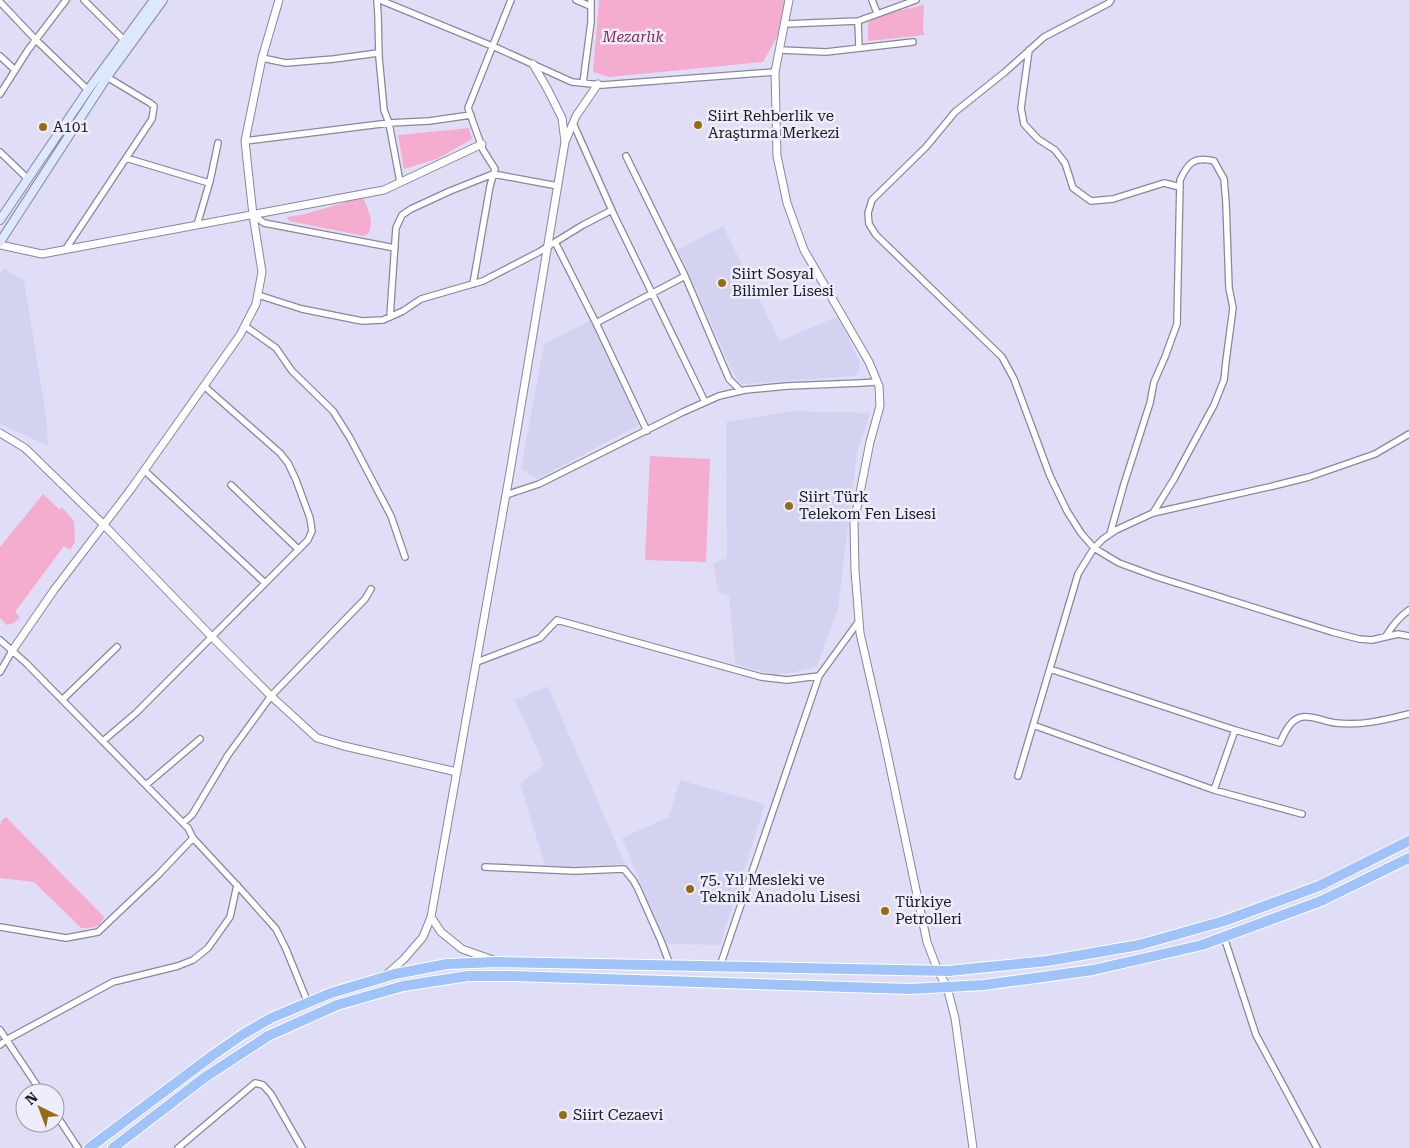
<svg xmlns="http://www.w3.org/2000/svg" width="1409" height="1148" viewBox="0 0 1409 1148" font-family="'Roboto Serif',serif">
<rect width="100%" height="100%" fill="#e0def7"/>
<path fill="#d4d2f1" d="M723 226 780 341 838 316 860 363 859 372 856 376 742 384 734 375 678 250Z
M4 268 24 281 46 414 48 446 0 424V274Z
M591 320 639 425 537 479 521 469 544 344Z
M791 411 870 413 857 453 838 608 817 666 796 672 776 675 735 664 729 596 719 593 713 563 727 558 726 422Z
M548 686 625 864 546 868 520 784 544 765 515 700Z
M680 780 765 804 720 945 670 944 663 939 622 838 669 817Z"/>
<path fill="#f5adcf" d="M599 0H785L777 37 763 62 609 77 593 72Z
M924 5 923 26 924 35 868 41V23L875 17 879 15Z
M469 128 472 139 437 159 404 169 398 135Z
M363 197C368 210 375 222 368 234L364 236 289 221 287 217 305 214Z
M650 456 710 459 706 562 645 560Z
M43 494 60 510 62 507 74 521 75 542 70 550 64 546 15 612 20 617 14 623 7 625 0 618V547Z
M6 817 104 917C100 928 91 928 81 928L34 882 0 878V828L1 821Z"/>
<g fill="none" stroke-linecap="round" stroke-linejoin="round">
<defs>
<path id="minor" d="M84 0 124 40
M377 0 378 15 379 57 384 110 389 123 400 182
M380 0 497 48 572 82 602 85 775 72
M576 0 590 6
M872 0 877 13
M1111 0 1109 3 1044 37 1005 72 955 112 926 147 872 200 868 213 869 224 876 235 1002 357 1014 379 1050 476 1067 511 1081 533 1094 548 1119 563 1157 577 1332 632 1359 639 1372 640 1398 634 1409 636
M0 2 36 40 88 90
M858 21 859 48
M785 24 858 21 916 0
M780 50 826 52 913 42
M1029 50 1021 108 1024 124 1038 139 1055 150 1065 163 1073 188 1091 201 1113 199 1164 183 1180 187
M0 56 15 70
M262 58 286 63 334 59 378 53
M583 83 591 22V0
M0 94 28 50 66 0
M573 123 614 215 705 402
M245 141 389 123 429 121 471 115
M0 152 28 179
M626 156 685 276 729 379 741 391
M126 158 209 183
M253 215 264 223 395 248
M197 225 210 181 218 143
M555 242 596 323 647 431
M65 250 152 119 154 106 150 103 107 77
M473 284 490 186 495 169 483 150 468 108 511 0
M258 295 302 309 362 321 383 320 403 311 421 299 483 281 539 252 583 225 612 210
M390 317 396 228 402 215 411 209 450 191 493 174 558 186
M596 323 685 276
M245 326 276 348 292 371 333 411 350 438 391 516 405 557
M144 470 265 583
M231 485 298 549
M506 495 539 484 683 412 719 396 745 390 787 386 861 383 877 382
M1110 534 1124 484 1150 403 1154 382 1165 357 1177 324 1180 180C1188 163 1194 156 1214 161L1224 179 1226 203 1229 288 1233 308 1226 361 1224 380 1214 405 1174 479 1153 513
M1386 636C1392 626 1399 617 1409 610
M0 640 26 663 188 828 193 838 158 875 98 932 66 938 0 927
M477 662 540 638 557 620 761 677 787 680 819 676 859 621
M1050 669 1235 730 1280 743C1284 734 1290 719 1302 717 1312 715 1325 722 1336 723 1361 726 1385 720 1409 714
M0 672 12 651
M62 700 117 647
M1033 725 1214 790 1302 814
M103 741 136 713 308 540 312 531 310 518 296 480 288 463 280 453 204 386
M1018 776 1078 574 1094 548 1103 539 1116 530 1153 513 1273 486 1309 477 1375 454 1409 434
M146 785 200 739
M1214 790 1235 730
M183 823 192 815 228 755 271 696 365 599 371 589
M193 838 244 893 276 929 286 949 308 1003
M485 867 574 871 624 869 633 880 637 887 661 941 670 965
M1224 937 1256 1035 1317 1148
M720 966 819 676
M0 1030 42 1093
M0 1045 6 1040 113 982 178 966 193 960 208 948 230 917 237 885
M55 1113 78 1148
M178 1148 255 1083 263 1085 271 1094 302 1148"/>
<path id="tertiary" d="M789 0 775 72 777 156 787 203 804 250 869 362 879 386 880 406 870 442 854 523 855 571 860 633 885 743 927 942 938 971 947 987 955 1018 973 1148
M533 64 548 90 562 118 565 142 576 116 598 84
M0 245 42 254 384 190 482 144
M0 433 25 448 104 525 211 636 271 696 317 738 344 746 457 772
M12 651 54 590 131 489 240 335 256 304 262 272 253 215 245 141 262 58 279 0
M431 917 510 472 565 142
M386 975 404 959 423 937 431 917 441 932 462 949 493 960"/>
<path id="secondary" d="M0 220 88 90 154 0
M0 242 107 77 163 0"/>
<path id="trunk" d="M89 1148 213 1055 242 1035 271 1018 331 993 395 974 447 964 498 962 948 971 1047 961 1139 945 1224 921 1319 886 1409 841
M113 1148 204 1078 268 1036 337 1005 403 986 468 976H513L910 989 984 985 1093 970 1202 945 1321 901 1409 858"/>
</defs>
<use href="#minor" stroke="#88869d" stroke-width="8"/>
<use href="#tertiary" stroke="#88869d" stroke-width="9"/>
<use href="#secondary" stroke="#88869d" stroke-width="10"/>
<use href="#trunk" stroke="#fff" stroke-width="12"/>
<use href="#minor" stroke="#fff" stroke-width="5.5"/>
<use href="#tertiary" stroke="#fff" stroke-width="7"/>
<use href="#secondary" stroke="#dce8fd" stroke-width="8"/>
<use href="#trunk" stroke="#a0c3fa" stroke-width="10"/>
</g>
<g fill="#956b16" stroke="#eeedfc" stroke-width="2">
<circle cx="698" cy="125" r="5"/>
<circle cx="43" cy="127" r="5"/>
<circle cx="722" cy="283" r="5"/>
<circle cx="789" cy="506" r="5"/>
<circle cx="690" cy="889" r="5"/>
<circle cx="885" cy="911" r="5"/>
<circle cx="563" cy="1115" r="5"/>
</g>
<g text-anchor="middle" stroke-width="5" stroke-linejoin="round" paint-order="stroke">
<g font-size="15" font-style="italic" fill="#87265d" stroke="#eeedfc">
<text x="633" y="42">Mezarlık</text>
</g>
<g font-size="15" fill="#1b1a23" stroke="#eeedfc" text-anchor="start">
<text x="708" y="121">Siirt Rehberlik ve<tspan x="708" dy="17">Araştırma Merkezi</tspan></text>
<text x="53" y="132">A101</text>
<text x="732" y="279">Siirt Sosyal<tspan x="732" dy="17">Bilimler Lisesi</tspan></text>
<text x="799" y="502">Siirt Türk<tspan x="799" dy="17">Telekom Fen Lisesi</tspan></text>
<text x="700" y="885">75. Yıl Mesleki ve<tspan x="700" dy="17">Teknik Anadolu Lisesi</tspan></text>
<text x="895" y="907">Türkiye<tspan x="895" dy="17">Petrolleri</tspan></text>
<text x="573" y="1120">Siirt Cezaevi</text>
</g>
</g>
<g transform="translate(40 1108) rotate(318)"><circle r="24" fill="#eeedfc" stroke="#9a99a5"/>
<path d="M0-4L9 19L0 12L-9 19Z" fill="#956b16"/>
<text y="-8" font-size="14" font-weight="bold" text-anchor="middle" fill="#1b1a23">N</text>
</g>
</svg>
